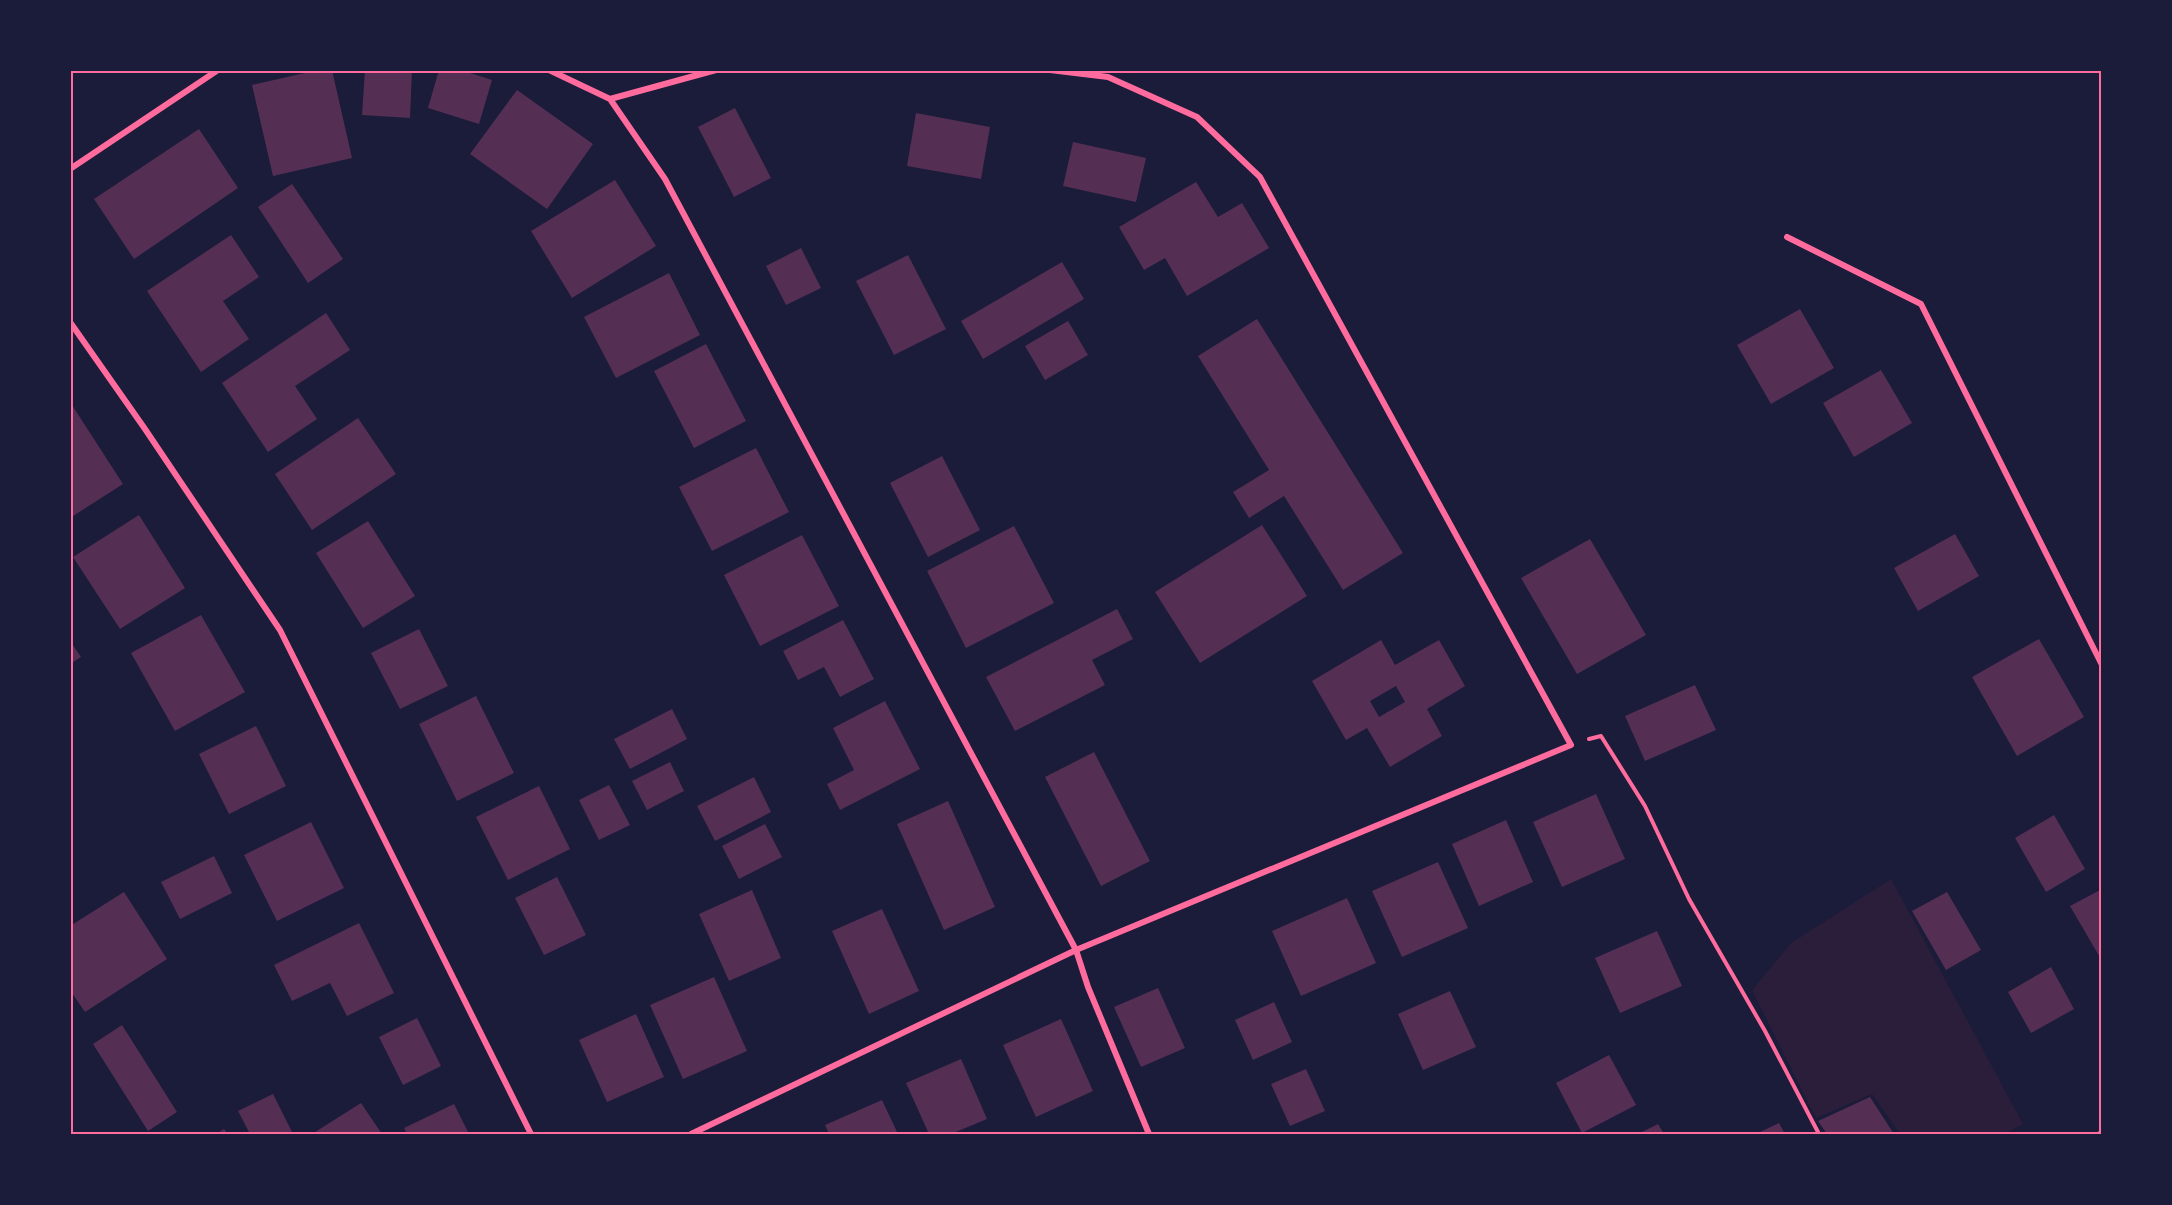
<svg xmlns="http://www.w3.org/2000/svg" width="2172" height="1205" viewBox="0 0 2172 1205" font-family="'Work Sans',sans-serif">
<rect width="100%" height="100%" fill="#1b1b3a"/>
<path fill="#2a1e3b" d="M1891 879 2023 1124 2005 1134H1900L1872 1094 1816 1118 1752 990 1791 943Z"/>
<path fill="#542f53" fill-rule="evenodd" d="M318 70H332L352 158 273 176 252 85Z
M365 70H412L410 118 362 115Z
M439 70H461L492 80 479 124 428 108Z
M517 90 593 144 547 209 470 154Z
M735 108 771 178 734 197 698 127Z
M916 113 990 127 981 179 907 166Z
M199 129 238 188 134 259 94 199Z
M1073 142 1146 158 1136 202 1063 186Z
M615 180 656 246 572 298 531 231Z
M1196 182 1218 217 1242 203 1269 248 1187 296 1165 258 1144 270 1119 227Z
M292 184 343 259 308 283 258 207Z
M231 235 259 277 223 301 249 339 201 372 147 291Z
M801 248 821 288 786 305 766 266Z
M908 255 946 329 894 355 856 281Z
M1062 262 1084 299 983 359 961 321Z
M669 273 700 335 616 378 584 317Z
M1800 309 1834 368 1771 404 1737 345Z
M326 313 350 350 295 386 317 419 268 452 222 383Z
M1257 319 1403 553 1343 590 1284 496 1249 518 1233 492 1269 470 1198 356Z
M1068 321 1088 355 1045 380 1025 346Z
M706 344 746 421 694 448 654 371Z
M1881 370 1912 423 1854 457 1823 403Z
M70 402 123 484 70 518Z
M358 418 396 474 312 530 275 474Z
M756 448 789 512 712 551 679 487Z
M942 456 980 530 928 557 890 483Z
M139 515 185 588 120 629 73 557Z
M368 521 415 596 363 628 316 553Z
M1262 525 1307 596 1200 663 1155 592Z
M1014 526 1054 603 966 648 927 571Z
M1955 534 1979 576 1918 611 1894 568Z
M802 535 839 606 760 646 724 575Z
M1590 539 1646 635 1577 674 1521 578Z
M1117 609 1133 639 1092 660 1105 685 1015 731 986 677Z
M201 615 245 692 175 731 131 653Z
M843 620 874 679 840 697 824 667 798 680 783 651Z
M419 629 448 686 400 709 371 653Z
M2039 639 2084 717 2017 756 1972 677Z
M1381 640 1395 665 1439 640 1465 686 1427 709 1442 736 1390 767 1367 728 1346 740 1312 681ZM1396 686 1405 702 1379 717 1370 701Z
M70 641 81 657 70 664Z
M1695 685 1716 730 1645 761 1625 716Z
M476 696 514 773 457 801 419 724Z
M885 701 920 769 840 810 827 784 854 770 833 728Z
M672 709 687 739 630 769 614 739Z
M256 726 286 786 229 814 199 754Z
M1094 752 1150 861 1101 886 1045 777Z
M670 762 684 791 647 810 632 781Z
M754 777 771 812 715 841 697 806Z
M609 785 630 825 599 840 579 800Z
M539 786 570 849 508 880 476 817Z
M1596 794 1625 859 1562 887 1533 822Z
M948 801 995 907 944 930 897 824Z
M2054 815 2085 869 2046 892 2015 838Z
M1506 820 1533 882 1479 906 1452 844Z
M311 822 344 888 277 921 244 855Z
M765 824 782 857 739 879 722 846Z
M214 856 232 893 180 919 161 882Z
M1438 862 1468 928 1402 957 1372 891Z
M557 877 586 935 544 955 515 898Z
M2102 889V961L2070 906Z
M752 890 781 958 729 981 699 914Z
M124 892 167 959 85 1012 70 990V926Z
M1947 892 1981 950 1946 970 1912 911Z
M1347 898 1376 963 1301 996 1272 931Z
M882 909 919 991 869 1014 832 931Z
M359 923 394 993 347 1016 330 983 292 1001 274 965Z
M1657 931 1682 986 1620 1013 1595 958Z
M2051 967 2074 1009 2031 1033 2008 992Z
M714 977 747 1051 683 1079 650 1005Z
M1158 988 1185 1048 1141 1067 1114 1007Z
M1450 991 1476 1047 1423 1070 1398 1014Z
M1274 1002 1292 1042 1253 1060 1235 1020Z
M636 1014 664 1077 607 1102 579 1040Z
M417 1018 441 1066 403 1085 379 1037Z
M1061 1019 1093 1091 1036 1117 1003 1045Z
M122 1025 177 1112 148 1131 93 1044Z
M1609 1055 1636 1105 1582 1133 1556 1083Z
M961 1059 987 1119 951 1134H929L906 1083Z
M1306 1069 1325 1111 1290 1126 1271 1084Z
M273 1094 293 1134H250L238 1111Z
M1870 1097 1894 1134H1827L1818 1121Z
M882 1100 898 1134H829L825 1125Z
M361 1103 382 1134H312Z
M454 1104 469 1134H407L404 1128Z
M1779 1123 1785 1134H1756Z
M1658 1124 1664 1134H1638Z
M224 1129 228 1134H216Z"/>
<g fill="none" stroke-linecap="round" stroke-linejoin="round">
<path stroke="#ff6b9d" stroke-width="4" d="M1589 739 1601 736 1645 806 1689 899 1765 1031 1819 1134"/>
<path stroke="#ff6b9d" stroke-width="6" d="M549 70 610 99
M610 99 665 179 1076 950 1088 987 1149 1134
M610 99 716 70
M70 169 218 70
M1787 237 1921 304 2102 665
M70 322 145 429 280 630 531 1134
M691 1134 1076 950 1571 745 1260 177 1197 117 1108 77 1050 70
M2100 1134 2102 1133"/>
</g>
<rect width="2172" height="1205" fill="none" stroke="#1b1b3a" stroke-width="144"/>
<rect x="72" y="72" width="2028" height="1061" fill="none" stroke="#ff6b9d" stroke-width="2"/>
</svg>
